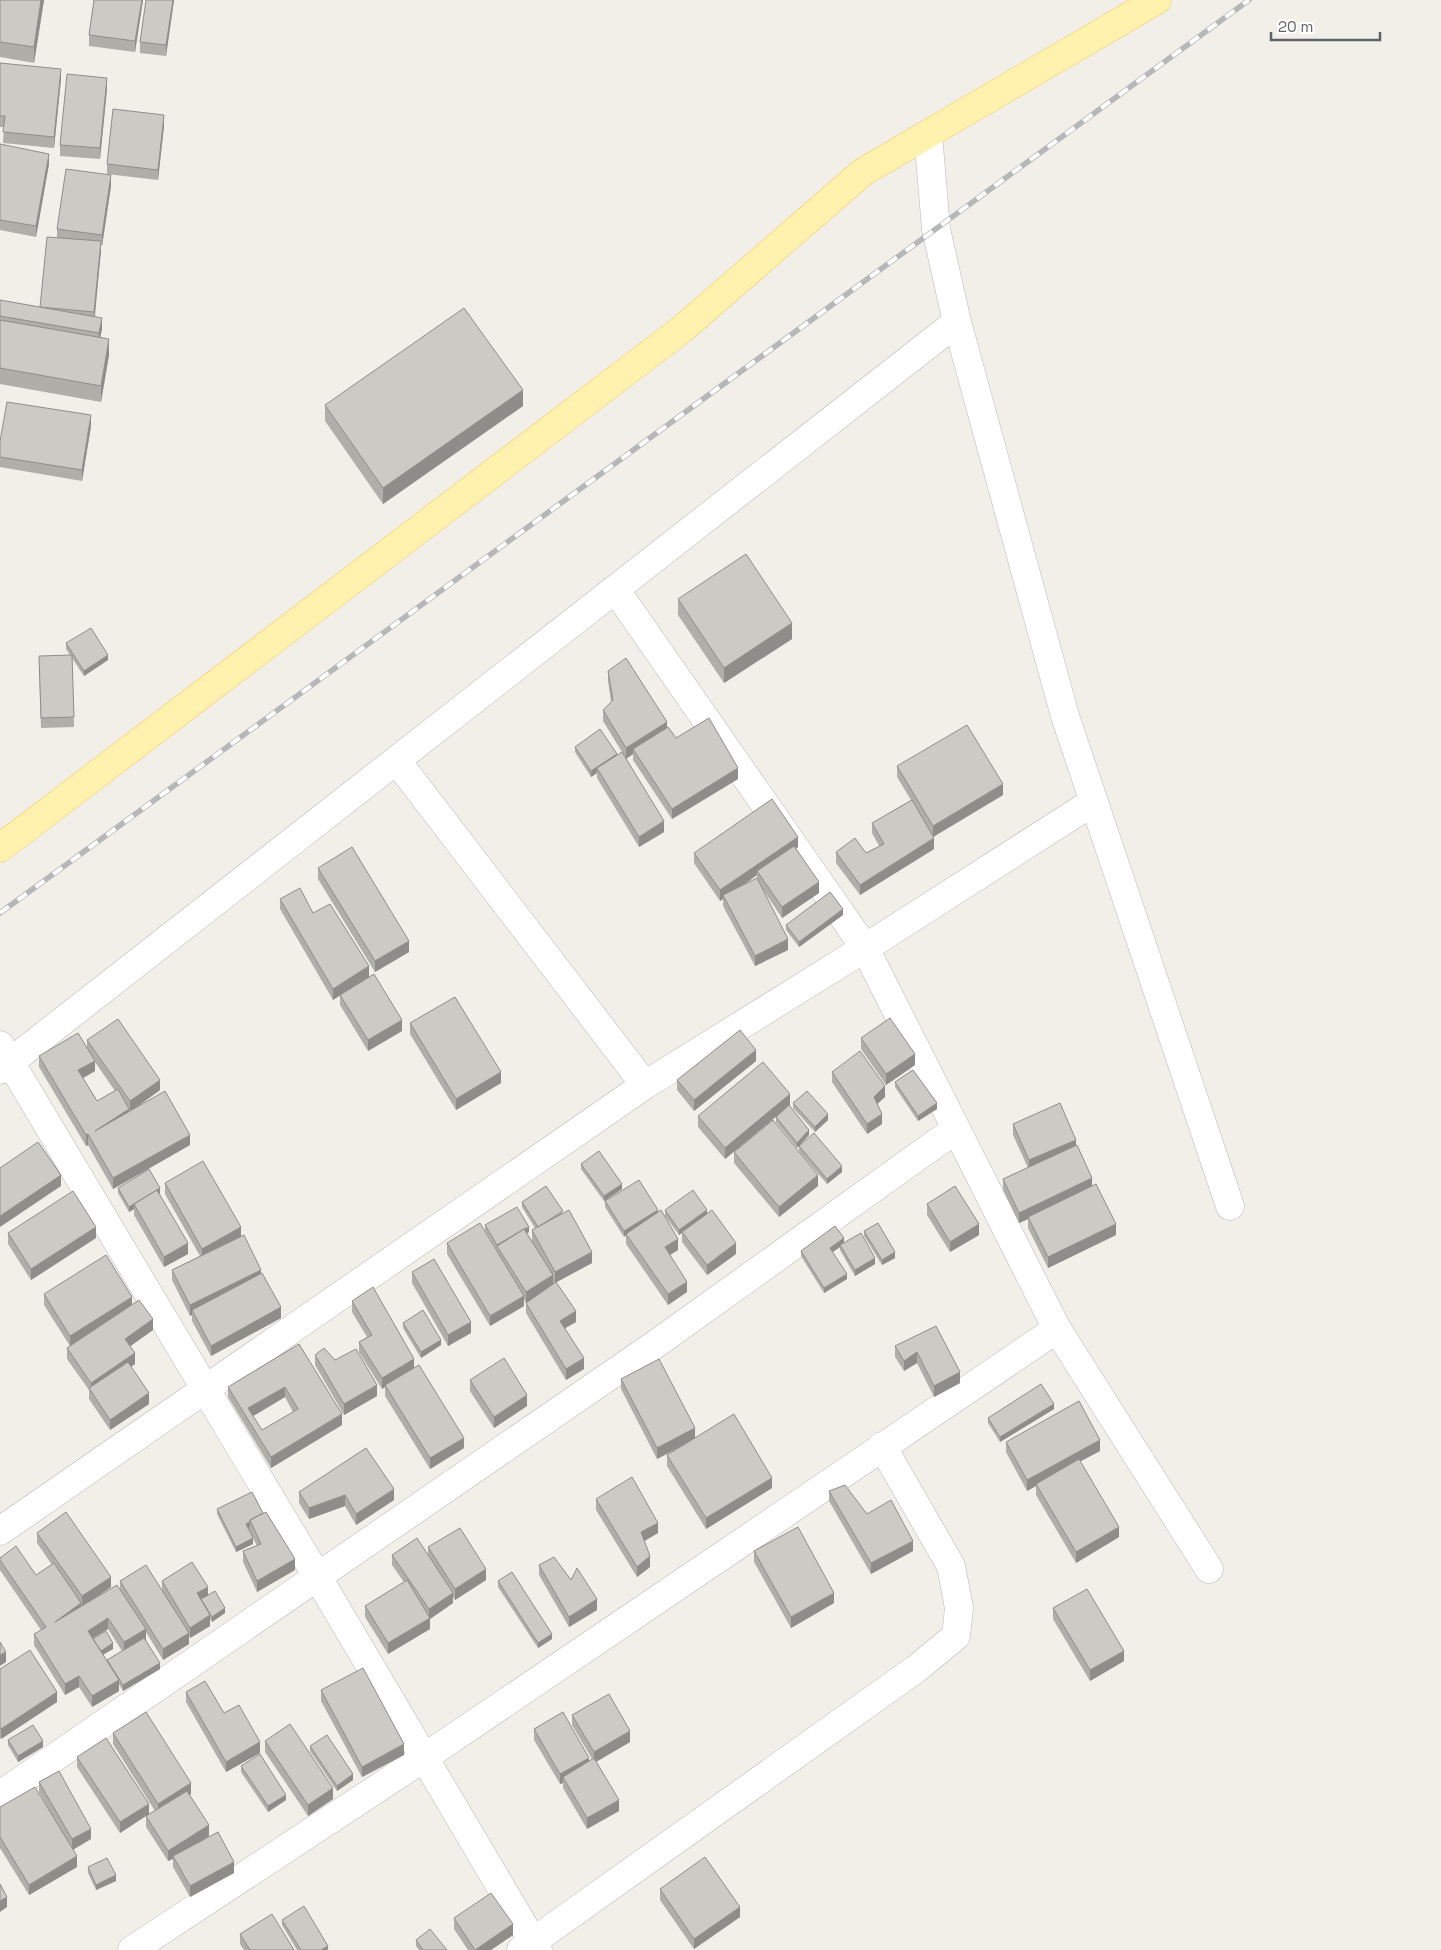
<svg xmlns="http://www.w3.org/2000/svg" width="1441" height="1950" viewBox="0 0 1441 1950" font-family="'Space Grotesk',sans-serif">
<rect width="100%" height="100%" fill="#f1efe8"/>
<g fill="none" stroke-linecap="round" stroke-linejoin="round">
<defs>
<path id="minor" d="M928 134 936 229 957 322 1065 716 1230 1206
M615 589 865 948 1057 1329 1209 1569
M397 761 645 1085
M0 1045 317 1576 538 1950
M0 1070 957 322
M0 1531 645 1085 865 948 1093 802
M0 1795 653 1346 956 1129
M132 1950 425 1757 1057 1329
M521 1950 916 1669 956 1636 959 1608 951 1566 882 1446"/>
<path id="major" d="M0 848 681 330 863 172 1157 0"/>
</defs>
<use href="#minor" stroke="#b5b8bc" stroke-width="29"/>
<use href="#major" stroke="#f2c960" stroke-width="29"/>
<use href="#minor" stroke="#fff" stroke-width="28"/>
<use href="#major" stroke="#fff2af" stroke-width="28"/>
<defs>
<path id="rail" d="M0 913 1249 0"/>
</defs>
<use href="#rail" stroke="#b6b7b8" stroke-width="5.5"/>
<use href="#rail" stroke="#fff" stroke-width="4" stroke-dasharray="11" stroke-linecap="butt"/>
</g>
<path fill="#afaea9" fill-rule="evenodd" d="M0 0H44L34 63 0 57Z
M94 0H143L135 52 89 46V35Z
M174 0 166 56 140 53V42Z
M0 63 61 79 54 148 3 143 4 127H0Z
M107 89 100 159 60 156V145Z
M164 126 158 180 107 174V164Z
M0 144 49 164 36 237 0 230Z
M111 186 102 246 101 245 95 317 102 329 100 337 109 355 101 402 0 384V300L40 307 57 238V229Z
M325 405 523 406 383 504 325 421Z
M91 426 82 481 0 467V441Z
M678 599 792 639 724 683 678 615Z
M66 643 108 660 84 676 72 658 74 727 41 728 39 667 70 655 66 649Z
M608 671 667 727 676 738 738 779 672 819 633 760V754L626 758 664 832 639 847 597 778V773L591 777 575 752V747L617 755 622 752 603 721V710L611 702 608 681Z
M897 766 1003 795 933 837 934 849 860 895 836 863V852L866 853 879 846 872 833V823L911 800 897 777Z
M798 847 796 849 819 893 782 918 764 891 788 950 755 966 723 906V899L720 901 694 863V853ZM757 875V879L745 884Z
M318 868 409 952 375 972 318 879Z
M280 899 313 913 369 976 402 1031 368 1051 340 1005V995L333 1000 280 909Z
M843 915 799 947 786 930V925Z
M410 1023 501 1083 456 1110 410 1034Z
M861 1038 915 1065 886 1085 861 1049Z
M87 1040 160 1090 135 1108 190 1145 113 1189 88 1145 86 1146 39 1067V1056L87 1048ZM95 1062 115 1091 97 1101 83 1078 95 1071Z
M756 1061 694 1111 677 1090V1080Z
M832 1072 885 1097 877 1104 882 1124 867 1134 832 1082Z
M895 1082 937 1109 918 1121 895 1087Z
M793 1103 828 1120 815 1132 793 1108Z
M789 1105 809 1135 800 1145 842 1172 827 1184 799 1151V1146L797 1148 776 1122V1117L783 1111 725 1159 698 1127V1116L790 1105Z
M1013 1124 1076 1145 1092 1186 1116 1235 1048 1268 1028 1228V1219L1019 1223 1003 1190V1179L1028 1168 1013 1135Z
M734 1152 818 1186 779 1217 734 1163Z
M581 1164 622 1189 604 1201 581 1169Z
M165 1183 241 1236 261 1273 281 1318 211 1356 192 1321V1315L190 1316 172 1280V1270L200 1256 165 1194Z
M118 1188 160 1193 159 1194 188 1254 164 1267 134 1215V1209L129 1212 118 1193Z
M605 1201 658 1212 678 1250 670 1255 687 1292 668 1305 626 1244V1235L624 1237 605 1207Z
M522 1202 563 1213 592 1263 556 1282 576 1322 565 1328 584 1369 566 1380 526 1313V1303L524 1299V1306L490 1326 447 1254V1243L497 1251 485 1230V1225L529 1232 527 1233 539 1252 532 1241V1230L535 1228 522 1207Z
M927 1204 979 1235 950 1252 927 1215Z
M665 1210 736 1254 707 1275 682 1242V1233L679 1235 665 1216Z
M864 1231 895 1258 882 1265 864 1236Z
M8 1233 96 1238 31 1280 8 1244Z
M844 1243 875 1264 855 1276 840 1250V1247L832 1252 847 1279 824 1293 801 1256V1251Z
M412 1272 471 1333 448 1346 412 1283Z
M44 1294 132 1304 153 1330 130 1346 135 1364 131 1366 149 1404 110 1430 89 1399V1390L67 1359V1348L70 1346 44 1305Z
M352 1301 414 1368 464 1448 430 1469 385 1396V1387L382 1389 359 1352V1342L367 1337 352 1312Z
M403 1323 441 1345 421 1358 403 1328Z
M936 1326 960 1383 934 1397 917 1363 904 1371 895 1357V1346Z
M299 1344 342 1425 271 1468 228 1397V1387ZM285 1397 293 1412 262 1430 253 1416Z
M315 1355 335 1360 377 1396 344 1415 315 1365Z
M621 1379 695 1438 772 1488 706 1529 667 1466V1455L685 1444 657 1459 621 1389Z
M470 1380 527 1406 494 1428 470 1391Z
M1054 1409 1000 1442 988 1423V1418Z
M1006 1442 1100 1451 1080 1461 1119 1537 1076 1563 1036 1495V1486L1027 1491 1006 1452Z
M829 1491 867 1514 913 1551 871 1574 829 1501Z
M299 1492 394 1500 356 1525 345 1506 309 1519 299 1503Z
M596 1499 658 1533 644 1541 650 1567 637 1577 596 1510Z
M217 1509 263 1513 295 1570 257 1592 243 1562V1551L257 1546 253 1538V1544L236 1552 217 1514Z
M37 1533 111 1587 97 1597 120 1589V1581L162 1590V1581L208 1595 225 1613 212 1622 210 1619V1626L190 1638 189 1636V1644L163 1660 146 1632V1640L160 1669 123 1691 119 1684V1691L92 1707 79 1687 65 1695 34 1645V1634L41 1630 0 1570V1558L36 1575 52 1565 37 1543ZM108 1629 122 1651 107 1660V1662L103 1655 113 1649 93 1638Z
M428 1547 486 1580 455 1600 453 1597V1603L430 1619V1629L388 1654 365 1617V1606L404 1582 392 1565V1555H428Z
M754 1551 834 1603 791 1628 754 1562Z
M539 1565 597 1610 569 1627 539 1575Z
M498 1581 552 1639 538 1648 498 1587Z
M1053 1608 1124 1661 1090 1681 1053 1619Z
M0 1669 57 1702 1 1739 0 1738Z
M321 1690 404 1755 362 1777 321 1701Z
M186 1692 224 1713 260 1753 226 1772 186 1702Z
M572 1715 630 1742 596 1762 619 1811 587 1829 563 1788V1783L560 1784 534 1740V1729L589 1761 592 1759 572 1725Z
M113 1733 191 1794 190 1795 209 1836 201 1841 234 1873 190 1897 173 1867V1859L168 1861 146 1827V1816L120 1833 77 1767V1757L149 1814 155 1811 113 1744Z
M8 1740 43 1747 18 1762 8 1745Z
M265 1741 333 1799 308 1816 265 1752Z
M310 1746 353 1780 337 1791 310 1751Z
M241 1766 286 1800 268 1812 241 1772Z
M39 1782 91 1839 73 1850 77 1867 29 1895 0 1848V1807L51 1813 39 1792Z
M88 1867 116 1881 96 1890 88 1873Z
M660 1889 740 1917 694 1949 660 1900Z
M454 1918 513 1935 491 1950H468L454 1929Z
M282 1920 328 1950H297L282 1925Z
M240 1934 294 1950H244L240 1944Z
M416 1940 447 1950H419L416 1946Z"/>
<path fill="#8f8d8a" d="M41 0H44L34 63V47Z
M142 0H143L135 52V41Z
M173 0H174L166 56V45Z
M61 69V79L54 148V137Z
M107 78V89L100 159V148Z
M164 115V126L158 180V170Z
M49 154V164L36 237V226Z
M111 175V186L102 246V235Z
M101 241V252L94 322V312Z
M102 318V329L99 344V333Z
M109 339V355L101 402V386Z
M523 390V406L383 504V488Z
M91 415V426L82 481V470Z
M792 623V639L724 683V668Z
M108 655V660L84 676V671Z
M667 722V732L633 749V754L626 759V748Z
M617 754V759L597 768V773L591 777V771Z
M738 768V779L672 819V809Z
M1003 784V795L933 837V826Z
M664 821V832L639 847V837Z
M798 837V847L759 874 757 871V875L725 898 723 895V899L720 901V890Z
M934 838V849L860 895V885Z
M819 882V893L782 918V907Z
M843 909V915L799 947V942Z
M788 939V950L755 966V956Z
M409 941V952L375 972V961Z
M369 966V977L333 1000V989Z
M402 1020V1031L368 1051V1040Z
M756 1050V1061L694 1111V1100Z
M915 1054V1065L886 1085V1074Z
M95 1061V1071L78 1081V1070Z
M501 1072V1083L456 1110V1099Z
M160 1080V1090L130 1112V1101Z
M885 1086V1097L874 1107V1097Z
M790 1094V1105L725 1159V1148Z
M937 1103V1109L918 1121V1116Z
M129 1109V1120L95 1131Z
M828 1114V1120L815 1132V1127Z
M882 1114V1124L867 1134V1124Z
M809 1130V1135L797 1148V1143Z
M88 1134V1145L86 1146V1135Z
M190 1135V1145L113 1189V1178Z
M1076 1140V1150L1029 1171V1160Z
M842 1166V1172L827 1184V1179Z
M61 1175V1186L0 1227V1216Z
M818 1175V1186L779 1217V1207Z
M1092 1178V1189L1028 1217V1219L1019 1223V1213Z
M622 1184V1189L604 1201V1196Z
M160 1188V1193L136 1208 134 1204V1209L129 1212V1207Z
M658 1210V1216L626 1234V1235L624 1237V1231Z
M707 1210V1215L679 1235V1230Z
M979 1224V1235L950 1252V1242Z
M1116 1224V1235L1048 1268V1257Z
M96 1227V1238L31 1280V1269Z
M241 1227V1238L202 1260V1249Z
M529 1227V1232L499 1249 497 1246V1250V1245Z
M844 1238V1244L840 1245V1247L830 1254V1248Z
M678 1239V1250L665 1258V1247Z
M188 1243V1254L164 1267V1257Z
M736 1243V1254L707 1275V1265Z
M592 1252V1263L555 1283V1272Z
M895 1252V1258L882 1265V1260Z
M875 1258V1264L855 1276V1270Z
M261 1270V1281L192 1310V1315L190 1316V1305Z
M847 1274V1279L824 1293V1288Z
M553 1275V1286L526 1303V1292Z
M687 1282V1292L668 1305V1294Z
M524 1296V1306L490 1326V1316Z
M132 1297V1308L70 1347V1336Z
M281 1307V1318L211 1356V1346Z
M576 1311V1322L560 1331V1321Z
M153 1319V1330L125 1350V1339Z
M471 1322V1333L448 1346V1335Z
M441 1340V1345L421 1358V1352Z
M917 1352V1363L904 1371V1361Z
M135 1353V1364L92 1393 91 1392V1383Z
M584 1358V1369L566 1380V1369Z
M414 1359V1370L385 1385V1387L382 1389V1378Z
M960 1372V1383L934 1397V1386Z
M377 1385V1396L344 1415V1404Z
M285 1387V1397L248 1419V1408Z
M149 1393V1404L110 1430V1420Z
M527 1395V1406L494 1428V1417Z
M1054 1404V1409L1000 1442V1437Z
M342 1414V1425L271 1468V1457Z
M695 1428V1439L657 1459V1448Z
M464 1438V1448L430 1469V1458Z
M1100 1440V1451L1036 1485V1484V1486L1027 1491V1480Z
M772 1478V1488L706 1529V1518Z
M394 1489V1500L356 1525V1514Z
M345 1495V1506L309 1519V1508Z
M250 1522V1527L246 1529V1524Z
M658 1523V1533L641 1543V1532Z
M1119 1527V1537L1076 1563V1552Z
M253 1538V1544L236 1552V1547Z
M913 1541V1551L871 1574V1563Z
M650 1556V1567L637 1577V1567Z
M295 1559V1570L257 1592V1581Z
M486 1569V1580L455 1600V1589Z
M111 1577V1587L82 1607V1596Z
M208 1587V1597L201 1599V1601L197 1593Z
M453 1593V1603L430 1619V1629L388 1654V1643L429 1619V1609Z
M834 1593V1603L791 1628V1617Z
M597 1599V1610L569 1627V1617Z
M81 1603V1614L55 1622Z
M225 1608V1613L212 1622V1617Z
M210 1615V1626L190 1638V1628Z
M108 1618V1629L88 1641V1631Z
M146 1629V1640L124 1653V1642Z
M189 1633V1644L163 1660V1649Z
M552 1634V1639L538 1648V1643Z
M113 1643V1649L100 1656V1651Z
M1124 1651V1661L1090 1681V1670Z
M6 1652V1662L0 1666V1655Z
M160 1663V1669L123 1691V1685Z
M79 1676V1687L65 1695V1684Z
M119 1680V1691L92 1707V1696Z
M57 1692V1702L1 1739V1729Z
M630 1731V1742L594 1763V1752Z
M43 1741V1747L18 1762V1756Z
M260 1742V1753L226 1772V1762Z
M404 1744V1755L362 1777V1767Z
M589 1758V1768L563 1777V1783L560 1784V1774Z
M353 1774V1780L337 1791V1786Z
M191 1783V1794L158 1815V1804Z
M333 1788V1799L308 1816V1805Z
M286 1795V1800L268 1812V1806Z
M619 1800V1811L587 1829V1818Z
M149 1804V1814L120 1833V1822Z
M209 1825V1836L174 1858 173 1856V1859L168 1861V1851Z
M91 1829V1839L72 1850V1839Z
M77 1856V1867L29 1895V1885Z
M234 1862V1873L190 1897V1886Z
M116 1875V1881L96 1890V1885Z
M7 1897V1907L0 1912V1901Z
M740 1907V1917L694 1949V1939Z
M513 1924V1935L491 1950H475Z
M328 1946V1950H321Z"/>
<path fill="#cccac5" stroke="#8f8d8a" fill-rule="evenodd" d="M0 0H41L34 47 0 42Z
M94 0H142L135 41 89 35Z
M146 0H173L166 45 140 42Z
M0 63 61 69 54 137 3 132 5 116H0Z
M67 74 107 78 100 148 60 145Z
M113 109 164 115 158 170 107 164Z
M0 144 49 154 36 226 0 220Z
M66 169 111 175 102 235 57 229Z
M47 237 101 241 94 312 40 307Z
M0 300 102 318 99 333 0 316Z
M464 308 523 390 383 488 325 405Z
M0 320 109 339 101 386 0 368Z
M7 402 91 415 82 470 0 457V441Z
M746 554 792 623 724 668 678 599Z
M91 628 108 655 84 671 66 643Z
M72 655 74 717 41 718 39 656Z
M626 658 667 722 626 748 603 710 613 700 608 671Z
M709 718 738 768 672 809 633 749 668 727 676 738Z
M967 725 1003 784 933 826 897 766Z
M600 729 617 754 591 771 575 747Z
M622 752 664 821 639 837 597 768Z
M772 799 798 837 720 890 694 853Z
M912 800 934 838 860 885 836 852 855 838 866 853 884 844 872 823Z
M794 846 819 882 782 907 757 871Z
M352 847 409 941 375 961 318 868Z
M757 878 788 939 755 956 723 895Z
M300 888 313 913 330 904 369 966 333 989 280 899Z
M830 892 843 909 799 942 786 925Z
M374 974 402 1020 368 1040 340 995Z
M455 997 501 1072 456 1099 410 1023Z
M890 1018 915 1054 886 1074 861 1038Z
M118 1019 160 1080 130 1101 87 1040Z
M740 1030 756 1050 694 1100 677 1080Z
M78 1033 95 1061 78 1070 97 1101 118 1089 129 1109 95 1131 165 1091 190 1135 113 1178 88 1134 86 1135 39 1056Z
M860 1051 885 1086 874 1097 882 1114 867 1124 832 1072Z
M763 1062 790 1094 725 1148 698 1116Z
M913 1070 937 1103 918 1116 895 1082Z
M807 1091 828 1114 815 1127 793 1103Z
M1060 1103 1076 1140 1029 1160 1013 1124Z
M789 1105 809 1130 797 1143 776 1117Z
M773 1120 818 1175 779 1207 734 1152Z
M814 1133 842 1166 827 1179 799 1146Z
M38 1142 61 1175 0 1216V1168Z
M1077 1145 1092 1178 1019 1213 1003 1179Z
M599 1151 622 1184 604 1196 581 1164Z
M203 1161 241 1227 202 1249 165 1183Z
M149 1169 160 1188 129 1207 118 1188Z
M639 1180 658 1210 624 1231 605 1201Z
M1096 1184 1116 1224 1048 1257 1028 1217Z
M546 1186 563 1211 538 1227 522 1202Z
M955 1186 979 1224 950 1242 927 1204Z
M157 1190 188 1243 164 1257 134 1204Z
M693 1190 707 1210 679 1230 665 1210Z
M73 1191 96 1227 31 1269 8 1233Z
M517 1207 529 1227 524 1229 497 1245 485 1225Z
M569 1210 592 1252 555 1272 532 1230Z
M661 1210 678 1239 665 1247 687 1282 668 1294 626 1234Z
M712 1210 736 1243 707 1265 682 1232Z
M480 1223 524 1296 490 1316 447 1243Z
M878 1223 895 1252 882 1260 864 1231Z
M835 1226 844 1238 830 1248 847 1274 824 1288 801 1251Z
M524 1229 553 1275 526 1292 497 1246Z
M861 1233 875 1258 855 1270 840 1245Z
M244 1235 261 1270 190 1305 172 1270Z
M106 1255 132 1297 70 1336 44 1294Z
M434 1259 471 1322 448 1335 412 1272Z
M262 1273 281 1307 211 1346 192 1310Z
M556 1282 576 1311 560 1321 584 1358 566 1369 526 1303Z
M373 1287 414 1359 382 1378 359 1342 372 1335 352 1301Z
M139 1300 153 1319 125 1339 135 1353 91 1383 67 1348Z
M423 1310 441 1340 421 1352 403 1323Z
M936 1326 960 1372 934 1386 917 1352 904 1361 895 1346Z
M299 1344 342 1414 271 1457 228 1387ZM285 1387 298 1409 262 1430 248 1408Z
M324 1348 335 1360 356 1349 377 1385 344 1404 315 1355Z
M504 1358 527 1395 494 1417 470 1380Z
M659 1359 695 1428 657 1448 621 1379Z
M128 1362 149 1393 110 1420 89 1388Z
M419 1365 464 1438 430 1458 385 1385Z
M1041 1384 1054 1404 1000 1437 988 1418Z
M1079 1401 1100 1440 1027 1480 1006 1442Z
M734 1414 772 1478 706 1518 667 1455Z
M366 1448 394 1489 356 1514 345 1495 309 1508 299 1492Z
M1079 1459 1119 1527 1076 1552 1036 1484Z
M632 1477 658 1523 641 1532 650 1556 637 1567 596 1499Z
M845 1485 867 1514 891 1500 913 1541 871 1563 829 1491Z
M252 1492 263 1513 250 1520V1522L246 1524 253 1538 236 1547 217 1509Z
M66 1512 111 1577 82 1596 37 1533Z
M266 1512 295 1559 257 1581 243 1551 261 1544 250 1520Z
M798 1527 834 1593 791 1617 754 1551Z
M460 1528 486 1569 455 1589 428 1547Z
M417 1538 453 1593 429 1609 392 1555Z
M16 1546 36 1575 54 1563 81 1603 55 1622 117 1585 146 1629 124 1642 108 1618 88 1631 119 1680 92 1696 79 1676 65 1684 34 1634 46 1627 0 1560V1558Z
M554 1557 571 1580 577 1568 597 1599 569 1617 539 1565Z
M192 1562 208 1587 197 1593 210 1615 190 1628 162 1581Z
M146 1565 189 1633 163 1649 120 1581Z
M512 1572 552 1634 538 1643 498 1581Z
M407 1580 430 1618 388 1643 365 1606Z
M1087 1589 1124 1651 1090 1670 1053 1608Z
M215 1591 225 1608 212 1617 201 1599Z
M106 1631 113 1643 101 1651 93 1639Z
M144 1638 160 1663 123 1685 107 1660Z
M0 1642 6 1652 0 1655Z
M30 1650 57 1692 1 1729 0 1727V1669Z
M363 1668 404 1744 362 1767 321 1690Z
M205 1681 224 1713 239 1705 260 1742 226 1762 186 1692Z
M609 1694 630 1731 594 1752 572 1715Z
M146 1712 191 1783 158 1804 113 1733Z
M563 1712 589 1758 560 1774 534 1729Z
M290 1724 333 1788 308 1805 265 1741Z
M33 1725 43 1741 18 1756 8 1740Z
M327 1735 353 1774 337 1786 310 1746Z
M106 1738 149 1804 120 1822 77 1757Z
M260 1754 286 1795 268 1806 241 1766Z
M594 1758 619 1800 587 1818 563 1777Z
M59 1771 91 1829 72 1839 39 1782Z
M35 1787 77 1856 29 1885 0 1837V1807Z
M187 1791 209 1825 168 1851 146 1816Z
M218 1832 234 1862 190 1886 173 1856Z
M705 1857 740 1907 694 1939 660 1889Z
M107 1858 116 1875 96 1885 88 1867Z
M0 1884 7 1897 0 1901Z
M491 1893 513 1924 475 1950 454 1918Z
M304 1906 328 1946 321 1950H301L282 1920Z
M272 1914 294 1950H250L240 1934Z
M430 1929 447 1950H423L416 1940Z"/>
<path d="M1271 32v8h109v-8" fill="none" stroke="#5f6368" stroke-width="2.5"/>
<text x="1278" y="32" font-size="15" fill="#5f6368" stroke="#ffffff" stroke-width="4" paint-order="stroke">20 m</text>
</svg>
